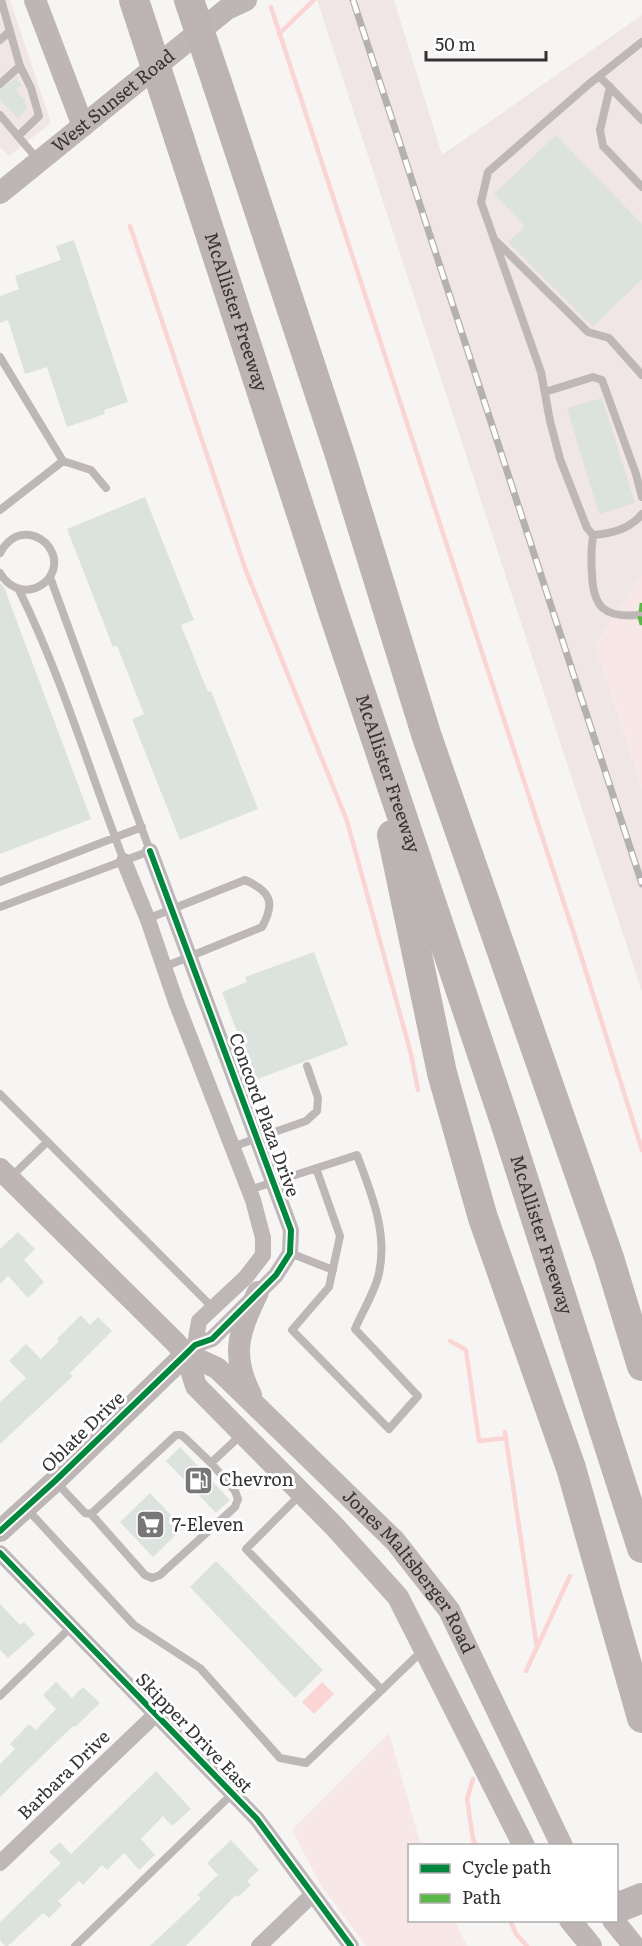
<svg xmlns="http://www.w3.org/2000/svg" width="642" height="1946" viewBox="0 0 642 1946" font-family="Literata,serif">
<rect width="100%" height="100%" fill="#f7f4f4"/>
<path fill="#f0e6e6" d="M0 0H10L51 123 9 156 0 147Z
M317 0H394L442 155 642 15V575L595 646 642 789V992Z"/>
<path fill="#f8e7e7" d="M642 575V789L595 646Z
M389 1733 421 1845 410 1846V1920L455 1921 467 1946H366L320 1884 292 1830Z"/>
<path fill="#fbd4d4" d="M322 1682 334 1694 314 1714 302 1702Z"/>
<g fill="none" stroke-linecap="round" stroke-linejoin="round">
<path stroke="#fbd4d4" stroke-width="4.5" d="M271 7 576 940 642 1150
M279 34 314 0
M130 226 246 571 347 821 411 1054 418 1090
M450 1341 466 1350 479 1441 506 1438
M505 1432 537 1648
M526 1671 570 1576
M473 1779 467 1799 473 1839 476 1846
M510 1920 516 1934 527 1946"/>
</g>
<path fill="#dce3de" d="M18 76 19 78 17 80 22 85 16 90 26 101 24 103 28 108 18 119 0 100V90Z
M556 135 642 224V279L593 327 508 242 525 226 494 194Z
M74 240 128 402 104 410 105 414 67 427 47 367 25 374 8 320 0 323V296L19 289 15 276 61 260 56 246Z
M602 398 635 503 599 514 567 408Z
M145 497 194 620 181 625 208 692 211 691 258 809 180 840 132 719 144 714 117 646 113 647 67 529Z
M0 583 4 587 91 819 0 854Z
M314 952 348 1045 255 1080 222 992 247 982 245 977Z
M18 1232 35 1249 24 1260 44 1282 28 1298 8 1276 0 1284V1249Z
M81 1315 90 1325 98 1317 112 1331 70 1373 73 1376 0 1444V1402L26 1378 9 1361 26 1344 41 1359 59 1341 57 1339Z
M180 1447 230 1500 216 1513 166 1461Z
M150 1493 183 1528 153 1557 120 1522Z
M216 1561 323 1670 295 1698 190 1587Z
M0 1604 20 1625 24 1622 35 1634 8 1658 0 1650Z
M56 1682 72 1698 83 1687 100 1703 75 1727 73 1726 0 1797V1764L15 1749 10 1744 29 1724 36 1730 56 1709 43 1695Z
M156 1771 191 1809 172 1826 163 1816 141 1839 155 1855 139 1870 124 1853 107 1870 102 1865 83 1885 79 1881 58 1901 62 1905 49 1918 43 1913 8 1946H5L0 1940V1922L61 1863 49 1852 60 1842 71 1854Z
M231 1840 259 1870 247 1881 251 1885 238 1897 236 1895 186 1946H150L201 1898 197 1895 218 1875 207 1863Z"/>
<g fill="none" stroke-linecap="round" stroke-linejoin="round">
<path stroke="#beb7b7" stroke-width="8" d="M1 0 20 66
M0 40 10 31
M642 42 589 84 488 172 481 202 541 372 550 421 560 459 587 528 593 535C611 534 630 529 642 514
M599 76 642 120
M0 84 20 66 31 88 39 116 18 136
M610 87 600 130 603 146 642 187
M0 115 39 161
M496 241 588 332 609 338 642 375
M0 357 63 461 0 510
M545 392 593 377 602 380 636 474 642 497
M63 461 91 470 106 488
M593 535C591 549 591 560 592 574 593 609 606 618 640 615
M0 553C6 542 16 533 30 535 37 536 45 541 49 547 70 578 22 610 0 573
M19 590C62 677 89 770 124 861
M0 882 142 827
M0 907 150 851 50 577
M147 919 245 880C270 891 276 902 262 927L164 967
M0 1094 213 1308
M232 1147 306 1121 317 1111 318 1098 307 1066
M10 1178 47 1142
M249 1190 357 1155C371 1193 388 1232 379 1273 376 1290 362 1312 355 1329L418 1396 389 1429 292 1330 329 1287 340 1236 316 1168
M290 1253 333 1270
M55 1481 85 1513 91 1514 176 1435H181L185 1438 211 1463 242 1434
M300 1495 246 1549 382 1690
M27 1509 134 1625 200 1668 280 1758 306 1763 422 1651
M91 1514 145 1575 152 1578 160 1575 235 1507 238 1499 235 1491 211 1463
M0 1696 71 1627
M75 1946 232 1794"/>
<path stroke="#beb7b7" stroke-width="16" d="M150 851 291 1230 290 1253 276 1275 212 1339 195 1345 186 1354
M124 861 148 920 176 1002 253 1200 263 1238V1255L246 1277 199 1321 195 1345
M0 1553 257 1819 351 1946
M0 1863 156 1714
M259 1946 312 1895"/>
<g stroke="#beb5b5" stroke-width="22">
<path d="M35 0 83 126"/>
<path id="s1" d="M0 193 227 9 246 0"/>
<path d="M0 1169 174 1341 186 1354 196 1386 334 1526 398 1597 524 1846"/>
<path id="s2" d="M186 1354 217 1368 395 1541 449 1610 562 1846"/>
<path d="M251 1395C230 1354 239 1332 258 1292"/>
<path d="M0 1531 55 1481 186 1354"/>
<path d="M570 1920 591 1946"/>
<path d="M613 1920 634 1946"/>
</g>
<g stroke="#bcb3b3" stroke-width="30">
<path d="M217 83 340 455 427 737 609 1258 642 1366"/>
<path id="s3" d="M179 138 335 617 504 1119 642 1548"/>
<path d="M392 835 442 1073 483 1218 571 1468 642 1718"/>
<path d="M616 1905 622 1906 642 1898"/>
</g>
<defs>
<path id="rail" d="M353 0 642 884"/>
</defs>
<use href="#rail" stroke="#b6b1b1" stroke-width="7"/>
<use href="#rail" stroke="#fff" stroke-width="4.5" stroke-dasharray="14" stroke-linecap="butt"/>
<path stroke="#bcb3b3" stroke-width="30" d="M134 0 179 138
M189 0 217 83"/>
<path stroke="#58b947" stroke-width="4.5" stroke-dasharray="9 4.5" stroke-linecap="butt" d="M642 603 640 618 642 625"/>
<defs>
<path id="cycleway" d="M0 1531 55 1481 186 1354 195 1345 212 1339 276 1275 290 1253 291 1230 150 851
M0 1553 257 1819 351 1946"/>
</defs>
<use href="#cycleway" stroke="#fff" stroke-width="10"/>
<use href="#cycleway" stroke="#00873e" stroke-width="6"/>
</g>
<defs>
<symbol id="fuel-square" viewBox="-11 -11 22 22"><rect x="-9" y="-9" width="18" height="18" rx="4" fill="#787676" stroke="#fff"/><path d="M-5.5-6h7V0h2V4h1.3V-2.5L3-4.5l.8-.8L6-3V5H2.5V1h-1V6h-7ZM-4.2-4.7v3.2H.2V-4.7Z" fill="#fff"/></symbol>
<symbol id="supermarket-square" viewBox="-11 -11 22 22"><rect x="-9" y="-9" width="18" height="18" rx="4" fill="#787676" stroke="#fff"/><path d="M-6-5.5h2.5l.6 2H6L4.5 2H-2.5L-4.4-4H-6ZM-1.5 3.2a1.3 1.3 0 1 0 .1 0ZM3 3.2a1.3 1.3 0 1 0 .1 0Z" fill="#fff"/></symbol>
</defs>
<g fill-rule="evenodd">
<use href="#fuel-square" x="182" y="1464" width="33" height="33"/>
<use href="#supermarket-square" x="134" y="1508" width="33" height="33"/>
</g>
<g text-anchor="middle" stroke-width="6" stroke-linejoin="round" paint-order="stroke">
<g font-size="18" fill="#343232" stroke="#fff">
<text dy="6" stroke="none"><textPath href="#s1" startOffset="146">West Sunset Road</textPath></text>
<text dy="6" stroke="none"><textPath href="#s3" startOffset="183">McAllister Freeway</textPath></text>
<text dy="6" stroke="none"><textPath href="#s3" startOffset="669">McAllister Freeway</textPath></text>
<text transform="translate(264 1115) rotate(70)" y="6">Concord Plaza Drive</text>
<text dy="6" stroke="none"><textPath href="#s3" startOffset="1155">McAllister Freeway</textPath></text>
<text transform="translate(83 1432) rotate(-44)" y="6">Oblate Drive</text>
<text dy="6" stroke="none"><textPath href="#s2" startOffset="315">Jones Maltsberger Road</textPath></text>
<text transform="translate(194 1733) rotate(46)" y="6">Skipper Drive East</text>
<text transform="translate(64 1775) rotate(-44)" y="6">Barbara Drive</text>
</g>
<g font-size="18" fill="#343232" stroke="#fff" text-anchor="start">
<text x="219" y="1486">Chevron</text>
<text x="172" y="1531">7-Eleven</text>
</g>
</g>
<rect x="408" y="1844" width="210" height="78" fill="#ffffff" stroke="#aeadad" stroke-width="1.5"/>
<rect x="420" y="1864" width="30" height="9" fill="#00873e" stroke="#aeadad" stroke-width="1.5"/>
<text x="462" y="1874" font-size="18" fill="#343232">Cycle path</text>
<rect x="420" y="1894" width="30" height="9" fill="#58b947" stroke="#aeadad" stroke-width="1.5"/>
<text x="462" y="1904" font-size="18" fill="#343232">Path</text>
<path d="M426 51v9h120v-9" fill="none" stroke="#343232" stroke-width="3"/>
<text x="435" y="51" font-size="18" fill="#343232" stroke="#ffffff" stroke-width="4.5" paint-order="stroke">50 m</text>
</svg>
